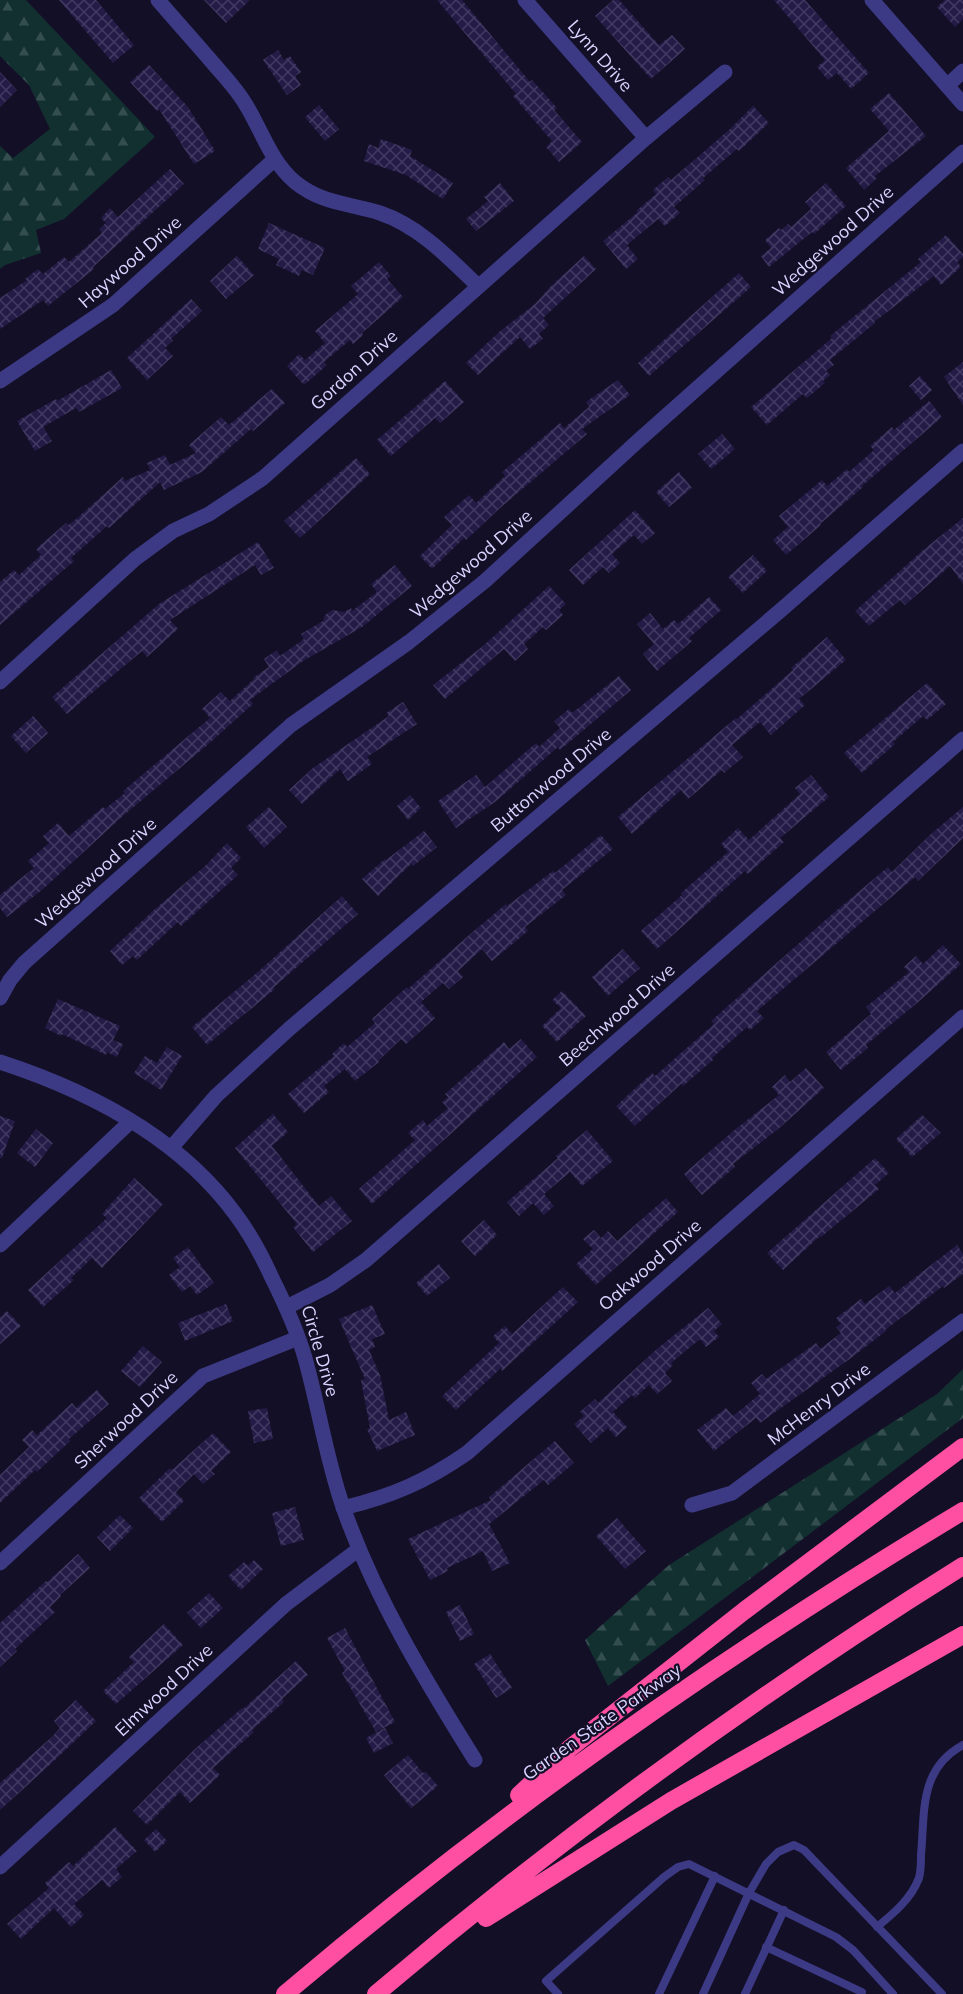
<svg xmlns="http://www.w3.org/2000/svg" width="963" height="1994" viewBox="0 0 963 1994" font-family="Mulish,sans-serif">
<defs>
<pattern id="forest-firs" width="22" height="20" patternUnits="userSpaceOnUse" patternTransform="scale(1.5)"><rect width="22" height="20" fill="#12302f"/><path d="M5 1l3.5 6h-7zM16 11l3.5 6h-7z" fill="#344d4e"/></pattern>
<pattern id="building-cross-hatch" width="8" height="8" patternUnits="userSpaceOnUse" patternTransform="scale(1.5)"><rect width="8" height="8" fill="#241b47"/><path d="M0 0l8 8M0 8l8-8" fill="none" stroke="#433b63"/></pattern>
</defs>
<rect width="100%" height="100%" fill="#130f26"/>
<path fill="url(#forest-firs)" d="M0 0H26L155 137 64 219 36 230 41 253 5 265 0 269V146L13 158 50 129 29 85 0 56Z
M963 1369V1418L608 1686 585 1640 669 1565 937 1394Z"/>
<path fill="url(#building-cross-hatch)" d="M59 0H96L134 45 113 63Z
M204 0H250L226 23Z
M437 0H462L530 82 532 80 557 108 554 110 582 142 559 162 546 147 552 141 513 96 516 94Z
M613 0H619L659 45 672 35 685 49 651 79 595 16Z
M774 0H805L869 73 851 89 837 73 828 80 817 67 825 60Z
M945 0H963V19L955 27 937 7Z
M278 50 284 60 290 56 301 72 295 76 301 85 287 95 263 60Z
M149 65 188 107 215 151 194 164 159 109 157 111 130 82Z
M0 72 17 90 0 107Z
M889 93 926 136 875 176 877 178 864 190 846 168 889 131 870 109Z
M319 105 339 129 325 141 305 117Z
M753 106 769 123 739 151 737 149 703 178 705 180 674 207 680 213 665 226 658 219 627 245 638 259 626 269 603 241 638 212 636 211 656 194 653 190 668 177 671 180 730 129Z
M381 139 412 150 410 156 453 183 443 199 406 175 364 161 369 144 378 148Z
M170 169 184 184 93 267 94 269 48 306 43 300 0 329V298L27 280 25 279 38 269 43 274 64 257 69 262 102 233 99 229 106 223 101 218 110 208 118 217Z
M500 183 514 201 476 231 466 219 488 201 484 197Z
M826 183 846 206 814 234 812 232 769 267 761 256 771 248 765 240 779 228 781 230 788 224 791 227 811 209 805 202Z
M269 223 325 248 313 275 302 270 299 276 276 265 279 259 258 249Z
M946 235 963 254V257L957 262 961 267 941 285 934 276 874 322 875 323 830 360 834 365 826 371 830 375 823 381 825 383 807 398 803 394 767 425 751 407 832 338 830 336 921 262 918 259Z
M237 256 254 275 226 299 210 281Z
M584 256 596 269 543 318 549 325 539 334 543 339 530 349 520 337 478 375 466 363 499 332 535 304 551 286Z
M379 262 391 276 387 279 403 297 362 333 363 335 353 344 350 340 324 362 327 365 304 385 287 366 299 354 305 360 325 343 315 331 358 294 351 286Z
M739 273 751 287 649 376 638 363Z
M191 299 202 311 171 339 173 341 165 348 173 356 147 380 127 358Z
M963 362V405L944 377Z
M111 370 122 388 79 412 76 408 43 427 52 441 35 451 17 421 56 399 57 401Z
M920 376 932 390 921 400 909 386Z
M618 380 630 395 582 429 587 434 500 508 466 540 464 538 432 569 420 556 452 525 444 517 469 495 476 503 505 476 502 472 560 423 564 428 589 407 586 402Z
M445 381 464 402 440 423 435 418 391 456 377 440Z
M272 389 285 403 253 431 251 429 202 472 164 490 160 482 109 528 107 526 71 558 74 561 0 625V582L14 570 19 575 41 555 36 549 66 523 68 525 75 520 123 477 125 481 150 470 147 463 165 455 170 465 196 453 189 445 221 417 229 425Z
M929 401 942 417 862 486 863 487 820 524 821 525 786 555 773 540 788 527 779 516 822 480 827 486 847 469 849 472 874 450 870 446 892 427 894 430Z
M722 434 735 449 711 469 698 454Z
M356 458 370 474 300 538 284 521Z
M679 472 692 488 669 507 656 492Z
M635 510 655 533 642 544 634 535 612 554 620 563 609 573 603 567 583 585 569 570Z
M963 518V584L950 566 905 605 900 600 869 626 855 611 922 551Z
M258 542 274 568 261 575 255 565 170 620 178 629 147 657 142 651 67 714 52 697 159 604Z
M753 555 767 571 743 593 728 577Z
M395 565 412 586 362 627 303 661 250 700 253 704 205 747 124 815 42 890 7 917 0 908V895L34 868 28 861 49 843 43 836 58 823 69 836 103 807 105 809 125 793 123 791 210 718 202 709 221 692 230 701 254 679 253 678 269 667 264 659 277 650 280 656 304 639 301 634 323 621 325 615 332 610 344 612 351 608 352 611 377 592 371 584Z
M549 586 566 604 559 610 563 615 546 630 543 627 524 644 528 649 515 661 504 649 445 699 433 685 483 646Z
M709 597 721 610 689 638 692 641 657 671 643 654 654 644 637 624 650 613 663 629 674 620 678 624Z
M827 637 846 660 799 699 805 705 771 735 760 722 732 745 743 757 724 773 722 770 688 799 681 790 632 834 618 817 736 718 737 719 793 670 791 668Z
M619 676 631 690 560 750 558 747 495 802 456 828 438 801 476 775 485 787 536 743 539 747 560 728 554 721 569 709 572 713Z
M927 683 946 704 927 720 923 716 893 742 895 744 862 773 844 753Z
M403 702 417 724 367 757 372 764 348 781 340 769 302 804 289 790 313 768 389 716 386 713Z
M33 716 48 733 26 753 11 736Z
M811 775 829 797 780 838 784 842 748 874 745 871 657 949 641 931 682 895 681 893 728 852 721 844 738 828 749 840 800 794 795 788Z
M410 795 421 808 408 820 397 806Z
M269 807 287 827 264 848 246 827Z
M963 807V838L918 881 915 877 757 1011 764 1018 750 1030 747 1027 712 1058 713 1060 683 1086 681 1084 635 1126 616 1106 652 1073 655 1076 714 1024 711 1021 830 916 888 867 892 872 931 834Z
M424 831 437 847 413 866 411 864 378 896 362 879 385 859 386 860Z
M601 835 613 849 562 890 566 895 525 927 528 931 492 961 482 949 458 971 463 977 449 989 443 983 421 1002 435 1018 406 1044 401 1039 378 1061 379 1062 355 1081 345 1069 324 1086 329 1092 304 1113 288 1094 334 1056 332 1054 344 1043 347 1047 375 1023 372 1019 407 987 408 989 475 930 506 904 507 906 553 871 555 873Z
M227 843 241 858 231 868 238 875 181 926 178 922 137 960 133 956 122 965 110 951 154 910 205 866Z
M342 896 358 914 273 988 275 989 207 1045 192 1027 259 971Z
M943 945 961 964 917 1003 866 1045 868 1048 841 1070 826 1052 871 1014 866 1007 909 972 904 967 916 956 923 964Z
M623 949 640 968 608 996 592 977Z
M562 991 586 1016 557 1042 542 1026 561 1008 552 1000Z
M58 999 120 1026 113 1040 123 1044 117 1057 107 1052 106 1055 62 1034 61 1036 45 1028Z
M521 1039 537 1057 372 1204 359 1189 415 1140 408 1133 423 1120 427 1126 448 1108 442 1102 448 1097 445 1094 504 1042 509 1049Z
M167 1047 182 1056 161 1090 134 1073 145 1056 157 1063Z
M806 1068 824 1088 777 1130 733 1164 735 1167 702 1195 684 1174 732 1132 779 1095 772 1087 785 1075 790 1082Z
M273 1114 288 1132 272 1146 319 1206 331 1196 352 1221 313 1252 293 1227 297 1224 235 1148Z
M922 1115 941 1133 912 1157 896 1139Z
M0 1116 15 1121 2 1158H0Z
M36 1129 53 1143 35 1167 17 1153Z
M587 1130 613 1161 582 1186 570 1172 544 1194 554 1206 544 1215 533 1203 519 1216 507 1202 558 1158 556 1156Z
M875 1158 889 1173 875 1185 879 1189 821 1237 820 1236 783 1270 767 1253Z
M134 1178 163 1204 102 1268 92 1258 71 1278 74 1280 43 1307 28 1290 107 1218 102 1214Z
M666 1198 678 1212 596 1285 576 1264 593 1249 583 1239 594 1230 601 1238 608 1231 617 1241Z
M484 1220 497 1235 475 1256 461 1241Z
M957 1245 963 1254V1274L944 1288 943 1286 885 1330 886 1331 851 1358 760 1423 756 1418 714 1451 697 1430 726 1408 733 1416 760 1394 751 1383 762 1374 766 1379 816 1343 820 1349 841 1333 836 1327 841 1324 836 1318 861 1299 865 1304 889 1286 895 1293Z
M188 1247 214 1283 197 1295 190 1286 182 1292 169 1275 180 1267 173 1258Z
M439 1264 450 1278 427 1296 416 1283Z
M563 1287 578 1302 502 1371 501 1368 456 1410 442 1396 499 1343 493 1336 505 1326 512 1334Z
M226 1304 233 1321 185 1341 178 1323Z
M372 1305 385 1334 372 1339 375 1347 369 1350 380 1375 389 1420 406 1412 415 1435 377 1451 367 1429 370 1428 361 1380 365 1379 339 1319Z
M708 1308 722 1324 714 1331 719 1337 706 1347 700 1339 671 1363 673 1365 665 1373 672 1381 657 1394 649 1385 635 1398 632 1395 613 1412 627 1427 616 1437 608 1428 591 1443 574 1424 584 1416 580 1412 595 1399 598 1403 658 1348Z
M7 1311 21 1326 0 1344V1317Z
M143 1346 162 1362 140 1387 121 1371Z
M97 1390 109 1404 69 1439 70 1441 37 1472 35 1470 0 1503V1475L29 1447 22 1440 32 1430 37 1435 72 1403 76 1408Z
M267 1408 273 1439 254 1443 248 1411Z
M213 1433 231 1452 211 1471 215 1474 203 1484 194 1474 176 1492 184 1501 162 1522 139 1498 170 1468 172 1470Z
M555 1441 574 1463 548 1485 544 1480 489 1524 510 1563 492 1571 483 1551 447 1568 448 1571 430 1580 408 1539 491 1500 489 1497Z
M295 1507 304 1540 281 1546 272 1513Z
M120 1515 133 1528 110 1551 97 1537Z
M617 1518 646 1551 625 1569 596 1536Z
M78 1554 90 1568 60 1595 61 1596 50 1607 55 1612 15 1649 17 1651 0 1667V1623L46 1581 47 1582Z
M254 1560 263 1569 241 1590 228 1576 244 1562 248 1566Z
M209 1593 223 1608 201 1628 187 1613Z
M460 1605 474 1634 460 1641 446 1612Z
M164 1624 183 1645 116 1704 103 1691 134 1662 129 1657Z
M345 1628 395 1722 376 1732 342 1673 345 1671 327 1638Z
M490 1654 512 1688 496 1698 474 1664Z
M296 1661 308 1675 282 1699 284 1702 252 1730 254 1732 213 1768 220 1775 190 1803 180 1792 147 1825 133 1811 195 1749 242 1708 243 1709Z
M76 1700 96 1721 55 1760 0 1810V1783L53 1736 60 1728 54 1721Z
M385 1728 393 1743 374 1753 366 1738Z
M408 1755 423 1773 426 1772 438 1786 411 1808 384 1775Z
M115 1827 137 1851 116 1869 122 1877 109 1888 102 1880 74 1904 84 1915 71 1927 54 1908 21 1939 7 1924 49 1888 45 1883 69 1862 73 1866Z
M156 1829 167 1841 155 1852 144 1840Z"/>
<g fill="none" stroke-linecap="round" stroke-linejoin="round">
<path stroke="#3d3a85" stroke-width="8" d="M877 1927C894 1913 911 1899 919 1878 921 1871 921 1862 921 1855 925 1811 919 1769 963 1745
M766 1947 862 1992
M558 1994 546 1981 664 1877 678 1867 689 1864 836 1937 853 1950 893 1994
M659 1994 715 1876
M703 1994 749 1893 766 1864 778 1852 794 1845 804 1850 942 1994
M745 1994 784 1910"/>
<path stroke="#3d3a85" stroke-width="15" d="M158 0C176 21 194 41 212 62 224 76 237 89 246 105 262 131 271 162 295 182 322 204 349 203 380 213 419 226 449 258 478 286
M525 0 646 138
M872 0 963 104
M947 86 963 71
M0 381 113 305 275 159
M0 682 135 559 173 531 209 514 263 478 646 138 725 72
M0 998 10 980 24 963 291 725 409 642 485 581 639 440 963 152
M0 1062C89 1091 180 1138 236 1215 251 1235 262 1256 272 1278 285 1304 297 1330 305 1358 319 1408 326 1458 343 1507 375 1598 425 1680 475 1760
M171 1148 216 1096 289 1029 781 610 963 451
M0 1245 131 1121
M287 1307 330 1285 366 1260 963 739
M692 1505 732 1493 963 1321
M343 1508C392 1496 425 1482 467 1453L963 1017
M0 1563 203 1376 298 1338
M0 1867 286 1604 359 1549"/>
<path stroke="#ff4fa3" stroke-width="18" d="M519 1795 570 1748 744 1611 963 1447
M486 1918 671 1801 963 1635
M285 1994C497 1814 725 1654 963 1511
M376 1994C561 1837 758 1694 963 1566"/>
</g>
<g text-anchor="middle" stroke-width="4.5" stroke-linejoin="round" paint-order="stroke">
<g font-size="18" fill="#d9d4ff" stroke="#130f26">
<text transform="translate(600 56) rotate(49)" y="6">Lynn Drive</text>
<text transform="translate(833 241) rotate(-42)" y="6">Wedgewood Drive</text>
<text transform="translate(130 262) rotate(-41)" y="6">Haywood Drive</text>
<text transform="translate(354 370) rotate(-42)" y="6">Gordon Drive</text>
<text transform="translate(471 564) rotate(-41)" y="6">Wedgewood Drive</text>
<text transform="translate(551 780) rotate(-40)" y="6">Buttonwood Drive</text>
<text transform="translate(96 873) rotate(-42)" y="6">Wedgewood Drive</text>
<text transform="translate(617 1015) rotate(-41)" y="6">Beechwood Drive</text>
<text transform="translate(650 1265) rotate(-41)" y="6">Oakwood Drive</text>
<text transform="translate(320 1351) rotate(74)" y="6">Circle Drive</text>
<text transform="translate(819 1404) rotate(-37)" y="6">McHenry Drive</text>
<text transform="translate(126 1420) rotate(-43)" y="6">Sherwood Drive</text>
<text transform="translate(164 1690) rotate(-43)" y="6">Elmwood Drive</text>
<text transform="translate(602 1722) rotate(-35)" y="6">Garden State Parkway</text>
</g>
</g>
</svg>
